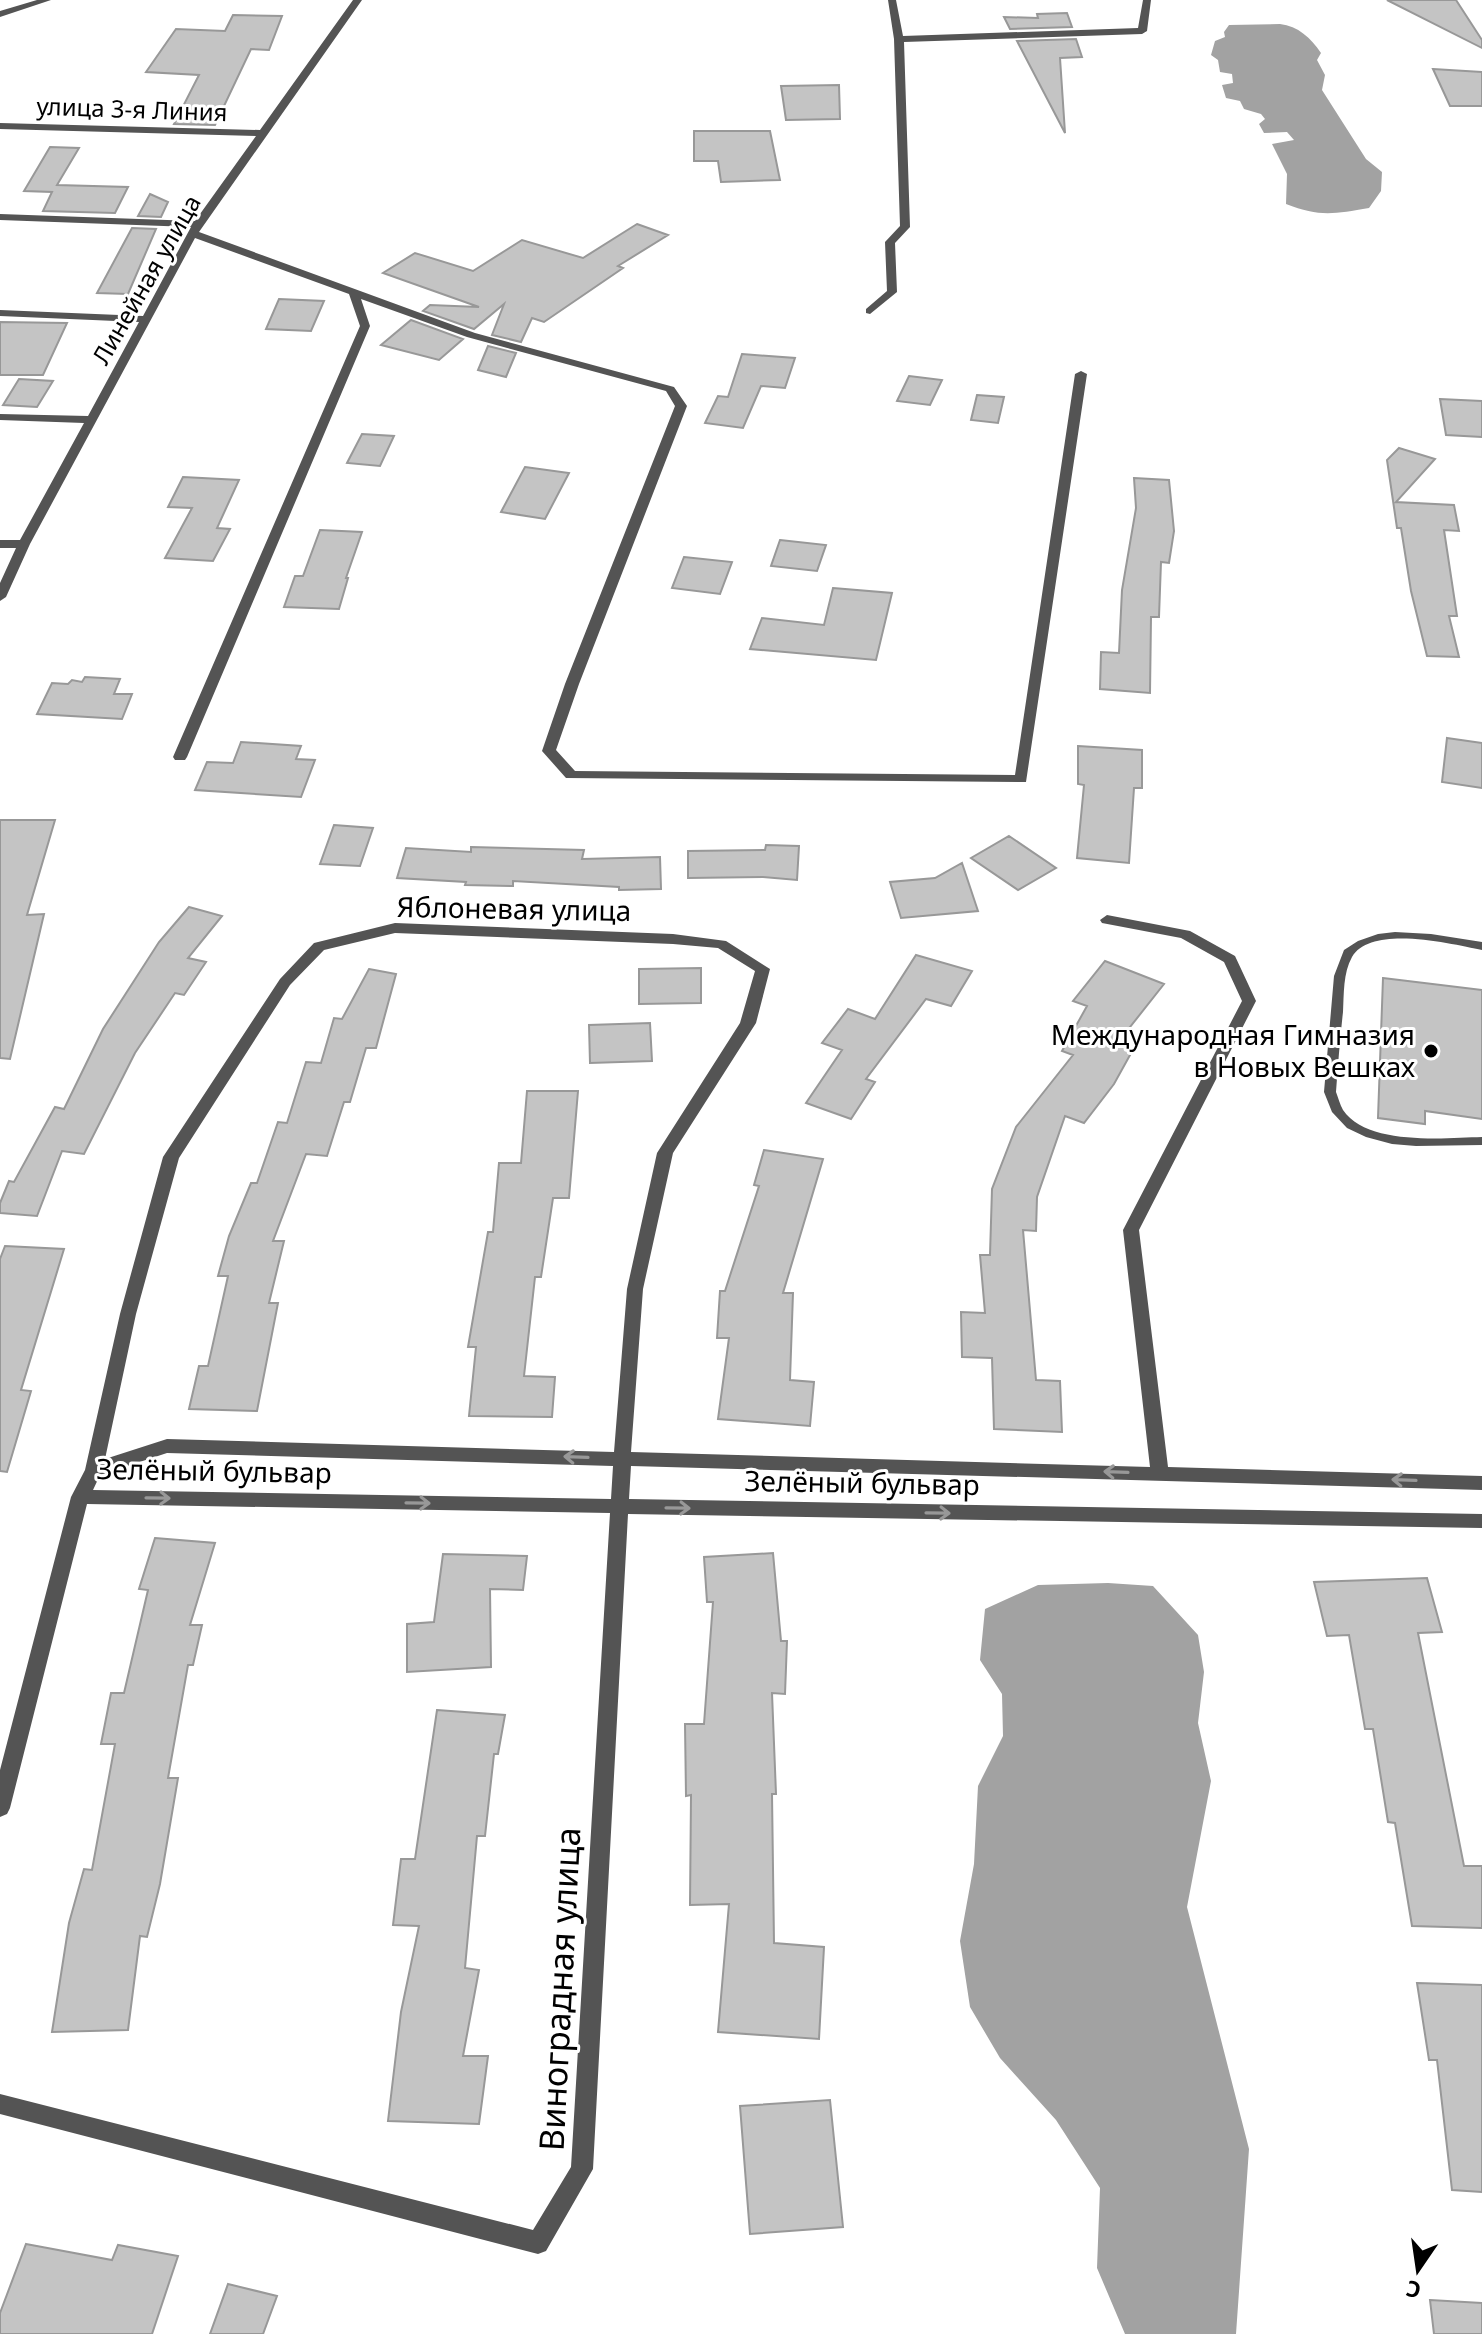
<svg xmlns="http://www.w3.org/2000/svg" width="1482" height="2334" viewBox="0 0 1482 2334" font-family="'Noto Sans',sans-serif">
<rect width="100%" height="100%" fill="#fff"/>
<path fill="#a2a2a2" d="M1280 24C1298 26 1311 38 1321 53L1317 60 1325 75 1322 90 1366 159 1382 172 1381 191 1369 208C1334 214 1319 217 1286 204L1287 174 1272 144 1294 140 1287 132 1264 133 1259 124 1265 119 1261 114 1244 109 1240 101 1226 98 1222 85 1233 83 1232 74 1220 72 1218 60 1211 55 1215 41 1225 37 1224 32 1229 25Z
M1108 1583 1153 1586 1198 1635 1204 1672 1198 1723 1211 1781 1187 1907 1249 2149 1236 2334H1125L1097 2268 1100 2188 1056 2120 1000 2058 970 2007 960 1941 974 1864 978 1786 1003 1736 1002 1694 980 1660 985 1609 1038 1585Z"/>
<path fill="#c4c4c4" stroke="#989898" stroke-width="2" d="M1387 0H1456L1482 40V48Z
M1067 13 1072 27 1010 29 1004 17 1038 18 1037 14Z
M233 15 282 16 269 50 251 49 215 125 174 124 199 75 146 72 176 29 225 31Z
M1076 39 1082 57 1060 58 1065 133 1017 41Z
M1433 69 1482 72V106H1450Z
M839 85 840 119 786 120 781 86Z
M694 131H770L780 180 721 182 718 161H694Z
M50 147 79 148 57 185 128 187 115 213 43 211 52 192 24 191Z
M150 194 168 202 161 217 138 216Z
M637 224 668 235 618 266 623 268 544 322 532 318 521 342 492 335 504 304 474 329 423 311 430 305 479 307 383 273 415 253 473 271 522 240 583 258Z
M132 228 156 229 128 294 97 293Z
M279 299 324 301 311 331 266 329Z
M411 320 463 339 439 360 381 345Z
M0 322 67 323 43 375H0Z
M488 346 516 353 506 377 478 370Z
M742 354 795 358 785 388 761 386 743 428 705 423 718 396 728 397Z
M909 376 942 380 930 405 897 401Z
M19 379 53 381 37 407 3 405Z
M977 395 1004 397 998 423 971 420Z
M1440 399 1482 401V437L1446 435Z
M362 434 394 436 380 466 347 463Z
M1399 448 1435 459 1396 502 1454 505 1459 531 1444 530 1457 616H1449L1459 657 1427 656 1411 591 1401 528H1397L1387 460Z
M525 467 569 473 545 519 501 512Z
M183 477 239 480 217 528 230 529 213 561 165 558 192 508 168 507Z
M1134 478 1169 480 1174 531 1169 563 1161 562 1159 617H1151L1150 693 1100 689 1101 652 1119 653 1122 590 1136 508Z
M320 530 362 532 346 578H348L339 609 284 607 295 576H303Z
M780 540 826 545 817 571 771 566Z
M684 557 732 562 720 594 672 588Z
M833 588 892 593 876 660 750 649 762 618 824 625Z
M85 677 120 679 114 694H132L122 719 37 714 52 683 68 684 72 680 82 682Z
M1447 738 1482 743V788L1442 782Z
M241 742 301 746 296 759 315 760 301 797 195 790 207 762 233 763Z
M1078 746 1142 750V788H1134L1129 863 1077 858 1084 785 1078 784Z
M0 820H55L27 915 44 914 10 1059 0 1058Z
M334 825 373 828 360 866 320 864Z
M1009 836 1056 868 1018 890 971 858Z
M766 845 799 846 797 880 763 877 688 878V851L765 850Z
M471 847 584 850 582 859 660 857 661 889 619 890V887L513 881V886L465 885 466 882 397 878 406 848 471 852Z
M962 863 978 911 901 918 890 882 935 878Z
M189 907 222 916 188 958 206 962 184 995 175 993 135 1053 84 1154 62 1151 37 1216 0 1213V1203L9 1181 14 1182 55 1107 64 1109 103 1029 159 942Z
M916 955 972 971 951 1006 926 999 866 1079 875 1082 851 1119 806 1103 842 1050 822 1043 848 1009 875 1019Z
M1105 961 1164 984 1119 1041 1135 1046 1114 1084 1084 1123 1065 1116 1037 1197 1036 1231 1023 1230 1036 1380 1060 1381 1062 1432 994 1429 992 1358 962 1357 961 1312 985 1313 980 1255H990L992 1189 1016 1127 1073 1055 1062 1051 1087 1006 1073 1001Z
M701 968V1003L639 1004V969Z
M369 969 396 974 376 1048H366L350 1102H344L327 1156 306 1154 273 1241H284L269 1303H278L257 1411 189 1409 199 1366H208L228 1276H218L229 1236 251 1183H257L278 1122 287 1123 306 1062 321 1063 334 1018 342 1019Z
M1383 978 1482 990V1119L1425 1111V1124L1378 1118Z
M650 1023 652 1061 590 1063 589 1025Z
M527 1091H578L569 1198H553L541 1277H535L524 1376 555 1377 552 1417 469 1416 476 1347H468L488 1232H493L499 1163H521Z
M764 1150 823 1159 783 1293H793L790 1380 814 1382 810 1426 718 1419 729 1338H717L720 1291H725L759 1186 754 1185Z
M5 1246 64 1249 21 1390 31 1391 7 1472 0 1471V1259Z
M155 1538 215 1543 190 1625H202L193 1665H188L168 1778H178L160 1884 147 1937 140 1936 128 2030 52 2032 69 1923 84 1869 92 1870 115 1744H101L111 1693H124L148 1590 139 1589Z
M773 1553 781 1641H787L785 1694 772 1693 776 1794H772L774 1943 824 1947 819 2039 718 2032 729 1904 690 1905 691 1795 686 1796 685 1724H704L713 1602H707L704 1557Z
M443 1554 527 1556 523 1590 490 1589 491 1667 407 1672V1624L434 1622Z
M1427 1578 1442 1632 1418 1633 1464 1866H1482V1928L1412 1926 1395 1823 1388 1822 1373 1729H1365L1349 1635 1327 1636 1314 1582Z
M437 1710 505 1715 498 1754H494L485 1836H477L465 1968 479 1970 463 2056H488L479 2124 388 2121 401 2012 419 1926 393 1925 401 1859H415Z
M1417 1983 1482 1985V2192L1452 2190 1437 2060H1429Z
M830 2100 843 2227 750 2234 740 2106Z
M26 2244 112 2260 118 2245 178 2256 152 2334H0V2313Z
M228 2284 277 2296 263 2334H210Z
M1430 2300 1482 2303V2334H1434Z"/>
<g fill="none" stroke-linecap="round" stroke-linejoin="round">
<path fill="#545454" fill-rule="evenodd" d="M1395 932 1431 934 1482 942V950C1452 944 1371 924 1352 957 1343 973 1344 994 1343 1012 1340 1038 1338 1065 1336 1092 1338 1097 1340 1105 1343 1110 1367 1146 1444 1138 1482 1137V1145L1416 1146 1392 1144 1366 1137 1347 1128 1332 1112 1324 1092 1334 976 1344 950 1358 941 1378 934Z"/>
<path fill="#545454" fill-rule="evenodd" d="M37 0H51L0 17V11Z
M353 0H362L199 232 475 333 674 387 687 406 579 684 556 750 575 771 1015 775 1075 374 1081 371 1087 374 1026 782 566 778 542 751 565 684 675 406 666 391 467 337 361 299 370 326 187 757 185 760H175L173 757 360 326 349 294 195 238 30 544 6 597 0 601V583L16 548H0V540H20L84 423 0 420V414L88 416 139 322 0 316V310L143 316 191 227 0 220V214L195 221 256 136 0 129V123L260 130Z
M888 0H896L903 36 1138 28 1143 0H1151L1147 31 1142 34 904 42 910 227 895 243 897 292 870 314 866 313V309L887 291 885 242 900 226 894 39Z
M1107 915 1190 931 1235 956 1256 1001 1139 1230 1168 1467 1482 1476V1490L631 1466 629 1499 1482 1514V1528L628 1514 593 2169 546 2251 538 2254 0 2114V2094L533 2230 571 2167 610 1513 87 1504 10 1808 7 1814 0 1817V1770L71 1497 85 1470 120 1314 163 1157 280 979 314 943 395 923 673 934 726 941 770 969 756 1023 673 1153 643 1289 631 1452 1150 1467 1123 1230 1242 1001 1224 962 1181 938 1102 923 1100 920ZM395 933 673 944 718 948 755 971 740 1023 657 1153 627 1289 614 1452 167 1439 105 1459 136 1314 179 1158 290 985 324 950ZM167 1453 613 1466 611 1499 93 1490 100 1475Z"/>
</g>
<defs><path id="oneway-shaft" d="M-6 0H5M1.5-3L5.5 0L1.5 3" fill="none" stroke-width="1.6" stroke-linecap="round" stroke-linejoin="round" transform="scale(2)"/></defs>
<g stroke="#989898">
<use href="#oneway-shaft" transform="translate(576 1457) rotate(-178)"/>
<use href="#oneway-shaft" transform="translate(1116 1472) rotate(-178)"/>
<use href="#oneway-shaft" transform="translate(1404 1480) rotate(-178)"/>
<use href="#oneway-shaft" transform="translate(158 1498) rotate(1)"/>
<use href="#oneway-shaft" transform="translate(418 1503) rotate(1)"/>
<use href="#oneway-shaft" transform="translate(678 1508) rotate(1)"/>
<use href="#oneway-shaft" transform="translate(938 1513) rotate(1)"/>
</g>
<circle fill="#000" stroke="#fff" stroke-width="3" cx="1431" cy="1051" r="8"/>
<g text-anchor="middle" stroke-width="6" stroke-linejoin="round" paint-order="stroke">
<g font-size="24" fill="#000" stroke="#fff">
<text transform="translate(132 110) rotate(2)" y="8">улица 3-я Линия</text>
<text transform="translate(147 280) rotate(-60)" y="8">Линейная улица</text>
</g>
<g font-size="28" fill="#000" stroke="#fff">
<text transform="translate(514 909) rotate(1)" y="10">Яблоневая улица</text>
<text transform="translate(214 1471) rotate(1)" y="10">Зелёный бульвар</text>
<text transform="translate(862 1483) rotate(1)" y="10">Зелёный бульвар</text>
</g>
<g font-size="28" fill="#000" stroke="#fff" text-anchor="end">
<text x="1415" y="1045">Международная Гимназия<tspan x="1415" dy="32">в Новых Вешках</tspan></text>
</g>
<g font-size="34" fill="#000" stroke="#fff">
<text transform="translate(560 1989) rotate(-87)" y="12">Виноградная улица</text>
</g>
</g>
<g transform="translate(1418 2270) rotate(193)" stroke="#ffffff" stroke-width="6" paint-order="stroke">
<path d="M0-6L14 30L0 20L-14 30Z" fill="#000000"/>
<text y="-12" font-size="22" font-weight="bold" text-anchor="middle" fill="#000000">С</text>
</g>
</svg>
